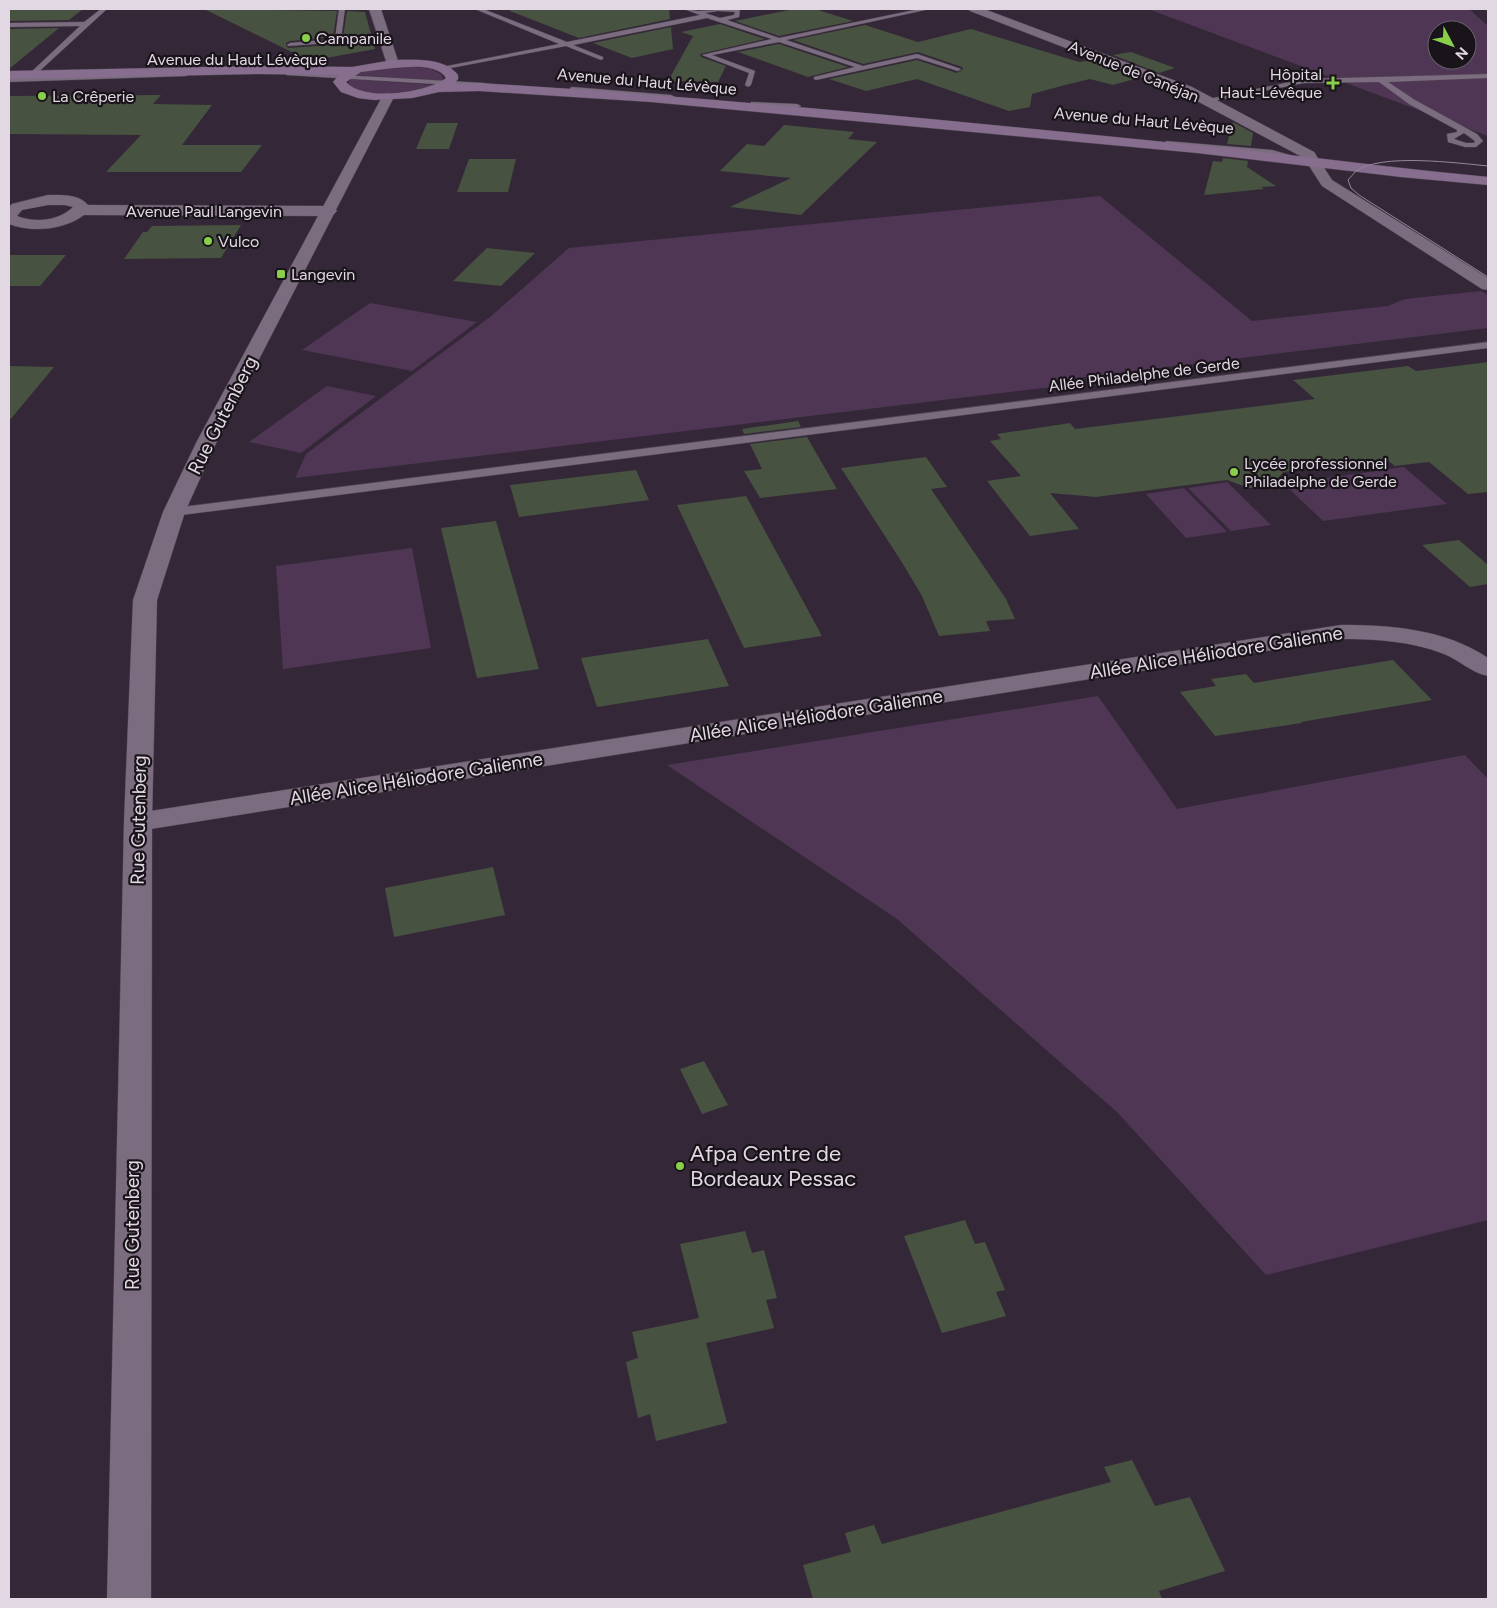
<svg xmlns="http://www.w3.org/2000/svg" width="1497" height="1608" viewBox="0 0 1497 1608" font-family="Figtree,sans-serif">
<rect width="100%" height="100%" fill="#342838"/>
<path fill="#4f3655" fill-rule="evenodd" d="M1148 9H1469L1488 26V136ZM1437 30H1467V60H1437Z
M409 66 431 69 441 74 443 79 442 81 355 75 371 69Z
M350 79 435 85C414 91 364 102 348 84Z
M1100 196 1252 321 1388 306 1405 299 1481 291 1488 295V328L1052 381V387L295 478 306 454 490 317 569 248Z
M370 303 477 322 412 371 302 350Z
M327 386 376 396 301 453 249 442Z
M1404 467 1447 504 1323 521 1284 484Z
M1227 482 1271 525 1231 531 1188 488Z
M1184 488 1227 532 1186 538 1146 494Z
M412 548 431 648 283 669 276 566Z
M1098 696 1177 809 1465 755 1488 779V1220L1266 1275 1117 1112 897 919 667 765Z"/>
<path fill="#475240" d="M9 9H83L69 20 9 21Z
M204 9 337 11 333 37 290 41 286 43V46L288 48 373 42 375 49 310 61Z
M511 9H669L670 19 579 38 510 11Z
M794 9H815L853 21 779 36 735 21Z
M347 11 365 12 371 34 343 37Z
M720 24 765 39 700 54 701 57 726 66 718 82 668 81 693 36 681 32Z
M865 25 918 42 971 29 1079 62 1091 60 1138 78 1113 85 1090 79 1065 85 1032 94 1030 107 1009 111 917 79 866 91 829 79 917 60 957 73 963 69 962 67 918 52 863 64 793 40Z
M671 27 673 49 632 58 593 43Z
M59 28 9 69V29Z
M779 44 848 67 808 77 738 52Z
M1131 52 1175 68 1159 73 1113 55Z
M161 95 153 104 212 105 182 145H262L241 172H106L141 135 9 134V96Z
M1233 122 1253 133 1251 146 1227 144Z
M427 123H458L449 149H416Z
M784 125 854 132 848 139 877 142 801 215 730 207 791 178 720 171 747 144 764 146Z
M1223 158 1248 161 1247 167 1276 186 1261 187 1264 189 1204 195 1213 161 1222 162Z
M469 159H516L508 192H457Z
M241 225 221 258 124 259 143 232H147L152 226Z
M487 248 535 253 501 286 453 281Z
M9 255H66L40 286H9Z
M1488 362V492L1468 494 1429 462 1395 466 1386 459 1283 472 1274 484 1260 488H1249L1227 480 1096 497 1050 493 1079 529 1030 536 987 481 1021 476 990 441 1001 439 997 434 1070 423 1075 429 1315 399 1293 380 1408 366 1416 371Z
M9 366 54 367 9 421Z
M798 421 801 427 744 434 742 429Z
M807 437 837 489 760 498 744 471 762 469 750 444Z
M926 457 947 487 931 489 1006 599 1015 619 986 621 990 631 939 636 922 596 903 564 841 468Z
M636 470 649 500 519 517 510 485Z
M746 496 822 636 744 648 677 505Z
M496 521 539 669 477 678 441 528Z
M1459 540 1488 565V584L1470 587 1422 545Z
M708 639 729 686 597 707 581 658Z
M1393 660 1432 700 1301 722 1302 723 1215 736 1180 692 1216 686 1211 679 1246 674 1254 683Z
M493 867 505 915 394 937 385 888Z
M704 1061 728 1105 702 1114 680 1069Z
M965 1220 975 1244 985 1242 1005 1290 996 1292 1006 1316 942 1333 904 1236Z
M745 1231 752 1253 764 1250 777 1298 766 1300 774 1328 706 1343 727 1423 656 1441 650 1414 638 1418 626 1362 638 1358 632 1332 699 1318 680 1244Z
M1132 1460 1155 1506 1190 1497 1225 1571 1159 1591 1162 1599H813L803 1565 851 1552 845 1533 874 1525 882 1544 1111 1482 1104 1467Z"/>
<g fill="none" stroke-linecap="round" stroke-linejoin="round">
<defs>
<path id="service" d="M101 9H107L33 77 185 73 187 74V76L9 82V78L28 77V75L80 26 9 27V23L84 22Z
M339 9H345L341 39 384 35 387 37 384 39 288 46 287 45 290 43 335 39Z
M475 9H483L567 42 700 15 684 9 698 11 740 9 739 17 727 20 779 38 919 9H930L786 40 863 66 917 54 961 69 958 71 917 58 816 80 814 79V77L855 67 779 42 712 55 755 71 751 85 748 87 745 85 749 73 702 55 772 39 707 18 573 45 603 57V59L601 60 566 46 440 70V68L442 67 559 44ZM718 11 735 12 734 15 720 18 705 13Z
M288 72 484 83 487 85 484 87 286 75V73Z
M1488 74V78L1388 82 1415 100 1477 134 1483 141 1476 147H1465L1448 142 1447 134 1457 132V130L1409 104 1379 82 1304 83 1208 102 1204 100 1304 79ZM1464 133 1475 141 1474 143H1466L1454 139Z
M572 87 671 95 675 97 671 99 570 90V88Z
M751 102 797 104 801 106 797 108 754 106H751Z
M1166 141 1272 150 1304 159 1300 161 1272 154 1169 145H1166Z
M1488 342V348L174 516 168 512 174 508Z"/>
<path id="minor" d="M968 9H984L1192 87 1314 152 1316 155 1314 158H1304L1182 93 970 11Z
M48 195C62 195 79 194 88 205L329 206 334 208 337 211 334 214 329 216 84 215C64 230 32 233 9 224V207L12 204ZM48 205H65L73 207C59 221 35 223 17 216L22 210Z
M1341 625C1391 625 1445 629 1488 658V676C1472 673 1459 660 1444 654 1411 641 1376 639 1341 639L138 831 128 828 124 822 128 816 138 813Z"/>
<path id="tertiary" d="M369 9H381L399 64 397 67 393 68 387 64Z
M388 93 394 97 217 441 185 512 157 600 152 822 151 1599H107L124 822 133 600 163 512 197 441 382 97Z
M1309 151 1314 152 1332 180 1488 278V290L1482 289 1322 186 1302 155 1304 152Z"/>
<path id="secondary" d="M393 60C414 60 444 57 458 75V79L454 84 479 83C718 98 956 121 1194 145 1292 154 1390 168 1488 177V185L1401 177 1197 153 651 102 479 91 439 92 412 98 374 100 358 98 341 92 333 82 339 75 258 74 9 79V71L258 66 352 67ZM393 68C408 67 437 63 446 78 427 93 363 102 346 82L361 72Z"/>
</defs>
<use href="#service" stroke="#4f4452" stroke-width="1"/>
<use href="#minor" stroke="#4f4452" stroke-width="1"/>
<use href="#tertiary" stroke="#4f4452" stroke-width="1"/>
<use href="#secondary" stroke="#4f4452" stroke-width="1"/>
<use href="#service" fill="#7b6d7f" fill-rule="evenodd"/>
<use href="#minor" fill="#7b6d7f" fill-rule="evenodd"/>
<use href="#tertiary" fill="#7b6d7f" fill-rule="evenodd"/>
<use href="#secondary" fill="#876e8e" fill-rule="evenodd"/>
<path stroke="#938896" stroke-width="1" d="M1488 166C1457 163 1381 153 1356 171 1353 174 1351 177 1348 180L1351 188 1359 195 1488 277"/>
</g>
<g fill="#89cf49" stroke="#19131a" stroke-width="2">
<circle cx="306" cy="38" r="5"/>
<path d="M1330.5 75.5h5v5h5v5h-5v5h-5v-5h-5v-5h5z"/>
<circle cx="42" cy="96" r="5"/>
<circle cx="208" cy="241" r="5"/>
<rect x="276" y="269" width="10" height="10" rx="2.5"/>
<circle cx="1234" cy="472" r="5"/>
<circle cx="680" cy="1166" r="5"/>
</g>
<g text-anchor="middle" stroke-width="4.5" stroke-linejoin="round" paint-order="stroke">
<g font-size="16" fill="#e1d8e3" stroke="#19131a" text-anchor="start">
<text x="316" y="44">Campanile</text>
<text x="1322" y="80" text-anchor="end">Hôpital<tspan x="1322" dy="18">Haut-Lévêque</tspan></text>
<text x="52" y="102">La Crêperie</text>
<text x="218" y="247">Vulco</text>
<text x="291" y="280">Langevin</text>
<text x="1244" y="469">Lycée professionnel<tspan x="1244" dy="18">Philadelphe de Gerde</tspan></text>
</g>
<g font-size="16" fill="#e1d8e3" stroke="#19131a">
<text x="237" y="65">Avenue du Haut Lévèque</text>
<text transform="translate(1134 71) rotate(22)" y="6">Avenue de Canéjan</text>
<text transform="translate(647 81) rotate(5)" y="6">Avenue du Haut Lévèque</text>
<text transform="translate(1144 120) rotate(5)" y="6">Avenue du Haut Lévèque</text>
<text x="204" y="217">Avenue Paul Langevin</text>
<text transform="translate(1144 374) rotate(-7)" y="6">Allée Philadelphe de Gerde</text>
</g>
<g font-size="19" fill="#e1d8e3" stroke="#19131a">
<text transform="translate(222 415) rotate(-63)" y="7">Rue Gutenberg</text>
<text transform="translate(1216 652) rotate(-9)" y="7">Allée Alice Héliodore Galienne</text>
<text transform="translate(816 715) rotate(-9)" y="7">Allée Alice Héliodore Galienne</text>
<text transform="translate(416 778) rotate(-9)" y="7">Allée Alice Héliodore Galienne</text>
<text transform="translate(138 820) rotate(-89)" y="7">Rue Gutenberg</text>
<text transform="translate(132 1225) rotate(-90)" y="7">Rue Gutenberg</text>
</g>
<g font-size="22" fill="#e1d8e3" stroke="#19131a" text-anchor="start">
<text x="690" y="1161">Afpa Centre de<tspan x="690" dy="25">Bordeaux Pessac</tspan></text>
</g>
</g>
<rect width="1497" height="1608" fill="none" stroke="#e1d8e3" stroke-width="20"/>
<g transform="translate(1452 45) rotate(131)"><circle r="24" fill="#19131a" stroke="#69626a"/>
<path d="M0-4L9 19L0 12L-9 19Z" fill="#89cf49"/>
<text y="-8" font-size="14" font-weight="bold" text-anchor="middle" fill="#e1d8e3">N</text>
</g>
</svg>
